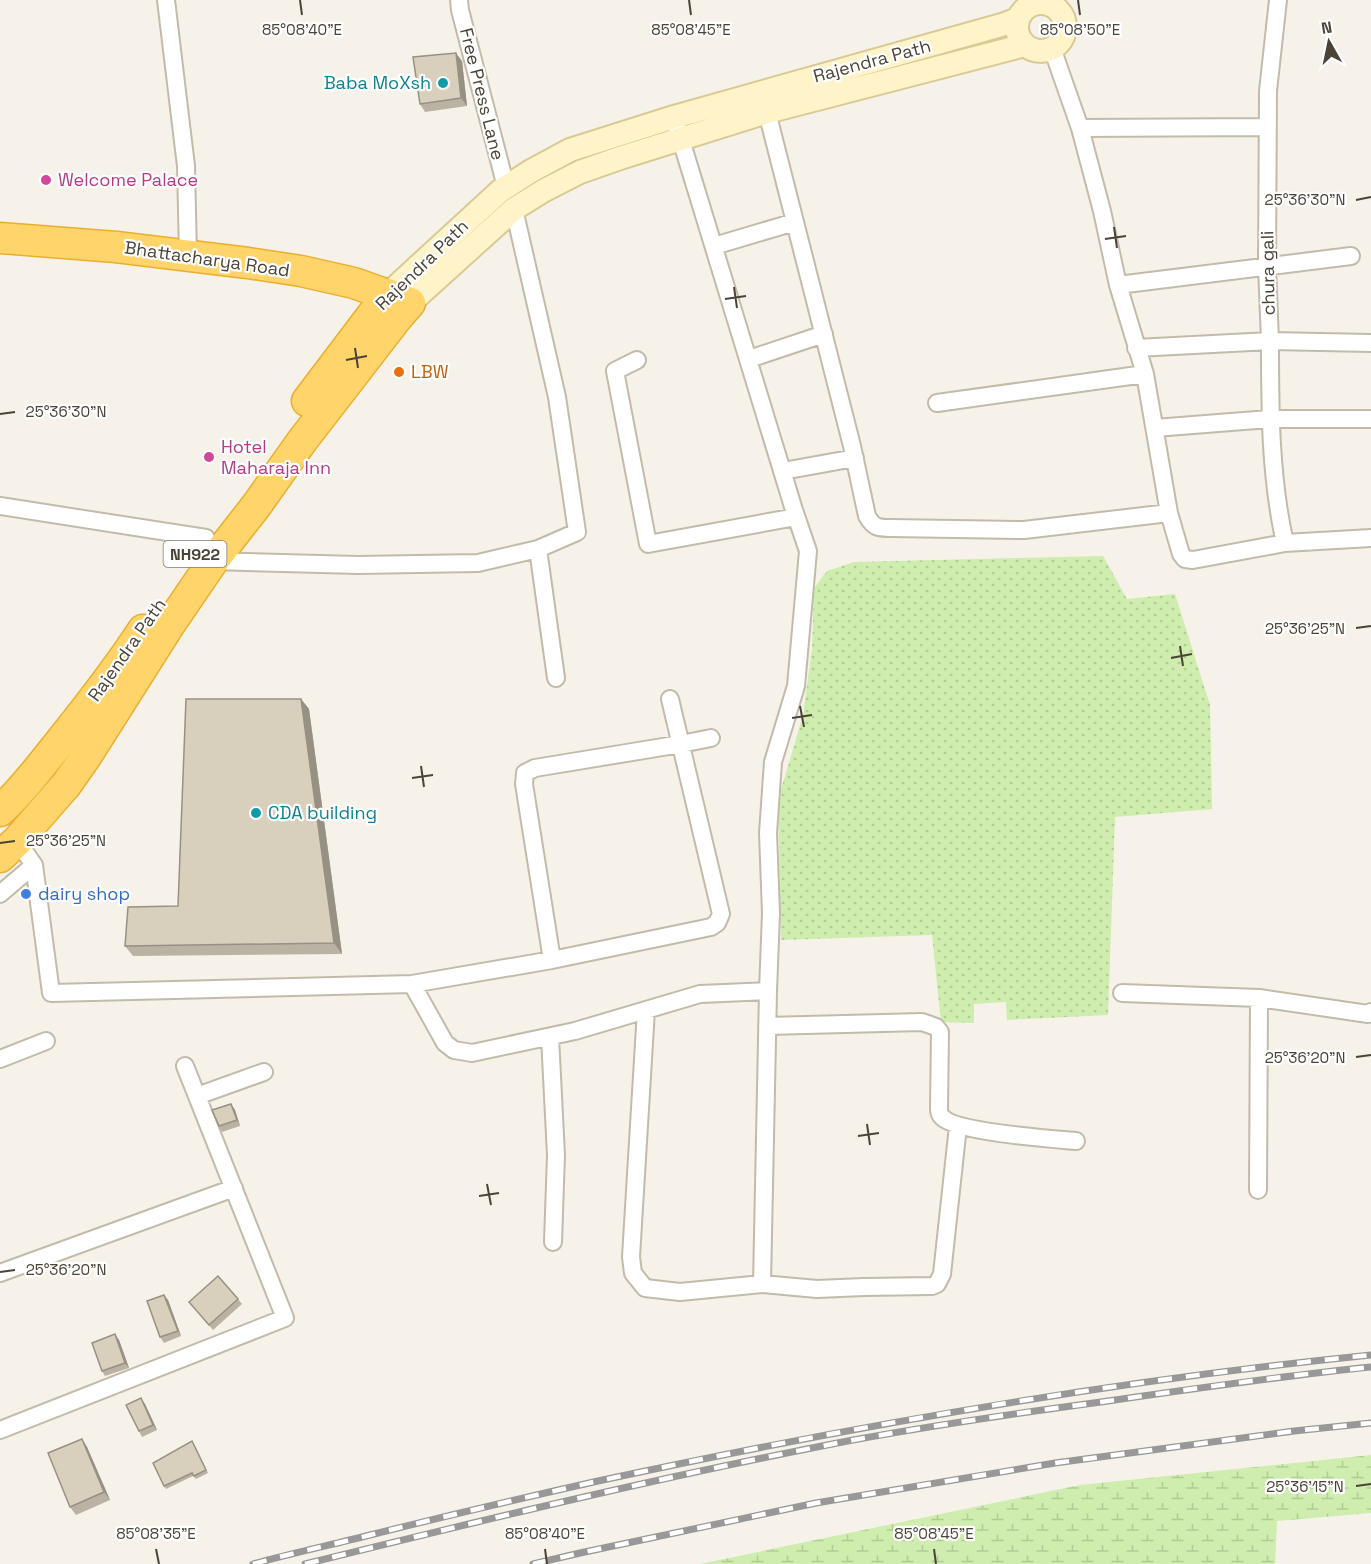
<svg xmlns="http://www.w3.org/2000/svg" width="1371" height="1564" viewBox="0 0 1371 1564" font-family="'Space Grotesk',sans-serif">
<defs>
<pattern id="grass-dots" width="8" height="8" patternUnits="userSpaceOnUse" patternTransform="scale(1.5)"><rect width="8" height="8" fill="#ceedae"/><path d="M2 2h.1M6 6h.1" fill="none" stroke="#b2cc96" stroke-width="1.8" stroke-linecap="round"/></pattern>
<pattern id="wetland-marsh" width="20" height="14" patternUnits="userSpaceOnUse" patternTransform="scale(1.5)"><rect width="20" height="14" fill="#ceedae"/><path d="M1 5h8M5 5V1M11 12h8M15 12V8" fill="none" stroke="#b2cc96"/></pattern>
</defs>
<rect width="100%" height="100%" fill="#f6f2e9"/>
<path fill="url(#grass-dots)" d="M1103 556 1127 599 1175 594 1210 705 1212 809 1115 817 1108 1015 1007 1020 1006 1002 974 1004V1023L941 1022 932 935 781 940 778 800 803 715 812 649 814 588 827 571 854 562Z"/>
<path fill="url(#wetland-marsh)" d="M1371 1455V1513L1277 1521 1275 1564H700L1080 1485Z"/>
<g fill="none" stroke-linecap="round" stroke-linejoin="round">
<defs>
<path id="street" d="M166 0 186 166 188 256
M459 0 460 10 506 187
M1034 4 1035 0
M1052 48 1080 128 1102 211 1118 285 1145 374 1169 513 1181 554 1185 559 1193 560 1285 543 1371 538
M767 112 852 446 867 516C874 528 878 528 891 528L1024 530 1169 513
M674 117 794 510 808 551 796 686 773 762 768 833 771 913 768 991 762 1284
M1080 128 1268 127
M714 246 795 222
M1118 285 1351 256
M1136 348 1270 341 1267 266 1268 91 1278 0
M749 359 824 334
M637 360 615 371 648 544 796 517
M937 403 1145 374
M1155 428 1269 419H1371
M783 471 855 458
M0 506 206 538
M1285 543C1270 477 1270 409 1270 341L1371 343
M538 549 556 678
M193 557 213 561 358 565 478 563 538 549 577 532 557 397 514 209
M17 841 34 865 51 993 412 984 445 1043 454 1050 472 1053 575 1031 700 994 768 991
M0 894 34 865
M552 960 524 784 525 773 535 768 681 744 711 738
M412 984 552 960 711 927 717 923 721 914 670 699
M1122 993 1259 998 1368 1014 1371 1012
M646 1010 631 1257 633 1273 645 1288 680 1292 762 1284 817 1289 864 1287 932 1286 937 1284 942 1274 958 1126
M767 1026 922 1022 936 1027 940 1032 939 1109C939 1112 939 1114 942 1117 955 1132 1053 1139 1076 1141
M550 1037 556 1155 553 1242
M0 1059 46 1041
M197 1096 264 1072
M1258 1190 1259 998
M0 1273 234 1188
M0 1430 285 1318 185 1066"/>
<path id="secondary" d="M1017 27a24 24 0 1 1 48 0a24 24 0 1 1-48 0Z
M388 294 500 191 531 171 570 150 674 117 1005 24 1018 19
M410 303 514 209 543 191 580 172 623 157 767 112 1025 45"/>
<path id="highway" d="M0 238 116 247 248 263 301 271 354 283 410 303 397 318 302 441 256 506 213 561 170 624 87 755 66 785 17 841 0 857
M307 401 388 294
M0 811C24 789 43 763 63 738 91 703 118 668 143 630"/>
</defs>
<use href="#street" stroke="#c2bbaa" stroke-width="20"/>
<use href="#secondary" stroke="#d9ca95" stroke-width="26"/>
<use href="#highway" stroke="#ebae2d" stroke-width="33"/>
<use href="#street" stroke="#fff" stroke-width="16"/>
<use href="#secondary" stroke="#fff4c9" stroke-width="22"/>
<use href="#highway" stroke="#ffd46a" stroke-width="30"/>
<defs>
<path id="rail" d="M253 1564C292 1553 331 1545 370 1535 446 1516 522 1498 598 1481 853 1426 1111 1381 1371 1355
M305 1564C487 1519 669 1475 853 1440 935 1425 1018 1413 1101 1402 1191 1389 1281 1376 1371 1367
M533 1564 580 1553 816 1503 1055 1463 1294 1431 1371 1423"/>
</defs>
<use href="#rail" stroke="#989898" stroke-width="7"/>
<use href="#rail" stroke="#fff" stroke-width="4.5" stroke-dasharray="14" stroke-linecap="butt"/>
</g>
<path fill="#bab2a3" d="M462 61 467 106 425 112 420 104Z
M301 699 309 709 342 954 133 956 125 946 178 906Z
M231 1104 235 1110 240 1126 222 1132 219 1126Z
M238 1299 242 1304 213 1330 189 1302Z
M168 1300 181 1336 164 1343 160 1337Z
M119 1340 129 1368 105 1376 102 1371Z
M145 1404 157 1430 142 1437 139 1431Z
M82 1439 87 1447 110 1500 76 1515 70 1507Z
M194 1444 208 1473 196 1479 193 1476 166 1489 164 1486Z"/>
<path fill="#979184" d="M456 53 462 61 467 106 461 98Z
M301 699 309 709 342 954 334 943Z
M231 1104 235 1110 240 1126 237 1120Z
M164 1295 168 1300 181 1336 178 1331Z
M115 1334 119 1340 129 1368 125 1363Z
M141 1398 145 1404 157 1430 153 1425Z
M82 1439 87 1447 110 1500 104 1492Z"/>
<path fill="#d8cfbd" stroke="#979184" stroke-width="1.5" d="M456 53 461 98 420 104 413 57Z
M186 699H301L334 943 125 946 128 907 178 906Z
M231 1104 237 1120 219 1126 212 1110Z
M218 1276 238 1299 209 1325 189 1302Z
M164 1295 178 1331 160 1337 147 1301Z
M115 1334 125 1363 102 1371 92 1343Z
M141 1398 153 1425 139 1431 126 1405Z
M82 1439 104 1492 70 1507 48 1453Z
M192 1441 206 1470 194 1476 192 1473 164 1486 153 1463Z"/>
<path fill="none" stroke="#4a4336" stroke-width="2" d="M300 0 302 15M689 0 691 15M1078 0 1080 15M1356 200 1371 197M1114 227 1117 248M1105 239 1126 236M734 287 737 308M725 299 746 296M355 348 358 368M346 360 367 356M0 414 15 412M1356 628 1371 626M1180 646 1183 666M1171 658 1192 654M800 706 804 727M792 718 812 715M421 766 424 787M412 778 433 775M0 843 15 841M1356 1057 1371 1055M867 1124 870 1145M858 1136 879 1133M487 1184 491 1205M479 1196 499 1193M0 1272 15 1270M1356 1486 1371 1484M156 1549 159 1564M545 1549 547 1564M934 1549 936 1564"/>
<g fill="#0f9aa8" stroke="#fff" stroke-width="2">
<circle cx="443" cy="83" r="6"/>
<circle cx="256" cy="813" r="6"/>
</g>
<g fill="#d1479c" stroke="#fff" stroke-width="2">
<circle cx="46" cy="180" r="6"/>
<circle cx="209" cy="457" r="6"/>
</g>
<circle fill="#e8710a" stroke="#fff" stroke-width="2" cx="399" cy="372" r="6"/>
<circle fill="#3f7fe0" stroke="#fff" stroke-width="2" cx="26" cy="894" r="6"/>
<g text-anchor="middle" stroke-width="4.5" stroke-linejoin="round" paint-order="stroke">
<rect fill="#fff" stroke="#807b72" stroke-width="1.5" x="163.5" y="541" width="63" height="26" rx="4.5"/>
<g font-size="16" font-weight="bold" fill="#4a4336">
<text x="195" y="560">NH922</text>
</g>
<g font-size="18" fill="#4a4336" stroke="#fff">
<text transform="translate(872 61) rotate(-15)" y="6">Rajendra Path</text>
<text transform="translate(482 94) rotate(76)" y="6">Free Press Lane</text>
<text transform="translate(207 259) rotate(8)" y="6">Bhattacharya Road</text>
<text transform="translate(422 265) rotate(-44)" y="6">Rajendra Path</text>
<text transform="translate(1268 273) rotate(-91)" y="6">chura gali</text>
<text transform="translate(127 650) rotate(-55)" y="6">Rajendra Path</text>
</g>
<g font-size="18" fill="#0d838f" stroke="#fff" text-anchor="end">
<text x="431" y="89">Baba MoXsh</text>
<text x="268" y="819" text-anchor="start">CDA building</text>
</g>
<g font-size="18" fill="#b23c85" stroke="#fff" text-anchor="start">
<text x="58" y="186">Welcome Palace</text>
<text x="221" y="453">Hotel<tspan x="221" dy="21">Maharaja Inn</tspan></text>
</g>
<g font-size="18" fill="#c56008" stroke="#fff" text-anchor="start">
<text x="411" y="378">LBW</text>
</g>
<g font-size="18" fill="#366cbe" stroke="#fff" text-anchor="start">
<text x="38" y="900">dairy shop</text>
</g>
</g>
<g font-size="15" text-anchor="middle" fill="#4a4336" stroke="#fff" stroke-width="4.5" stroke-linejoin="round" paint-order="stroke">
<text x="302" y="35">85°08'40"E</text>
<text x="691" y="35">85°08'45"E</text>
<text x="1080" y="35">85°08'50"E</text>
<text x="1305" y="205">25°36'30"N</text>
<text x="66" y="417">25°36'30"N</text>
<text x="1305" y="634">25°36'25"N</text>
<text x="66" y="846">25°36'25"N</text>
<text x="1305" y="1063">25°36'20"N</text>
<text x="66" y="1275">25°36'20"N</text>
<text x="1305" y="1492">25°36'15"N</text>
<text x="156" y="1539">85°08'35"E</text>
<text x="545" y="1539">85°08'40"E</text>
<text x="934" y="1539">85°08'45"E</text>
</g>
<g transform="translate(1329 42) rotate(351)" stroke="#ffffff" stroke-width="4.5" paint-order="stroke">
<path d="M0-4.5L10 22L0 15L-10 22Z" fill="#4a4336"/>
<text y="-9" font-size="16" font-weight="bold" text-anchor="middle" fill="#4a4336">N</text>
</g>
</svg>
